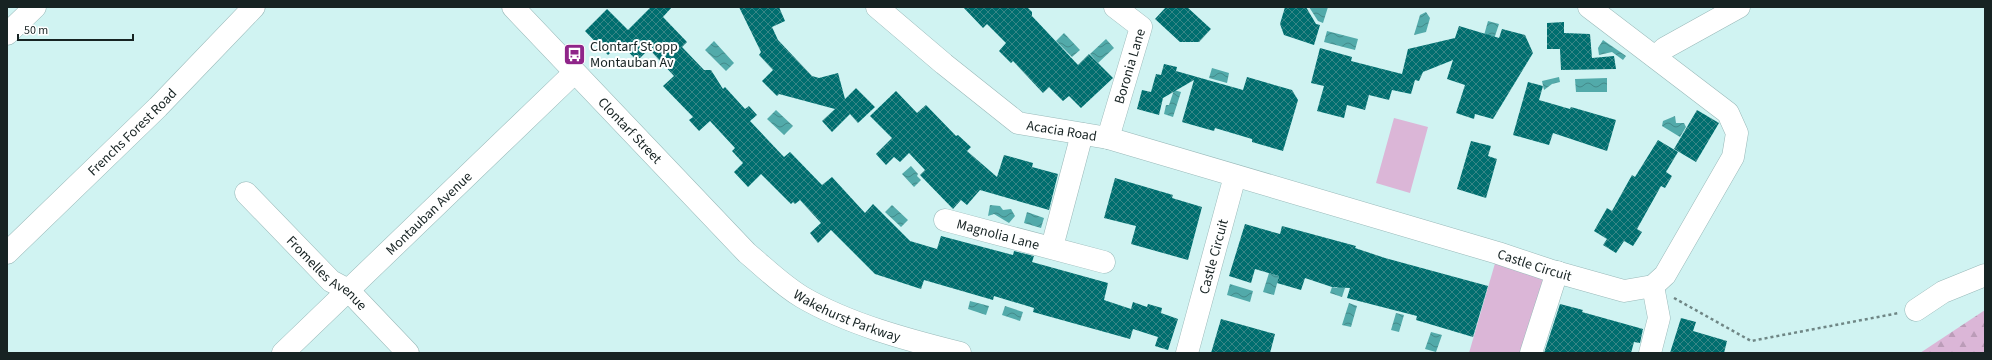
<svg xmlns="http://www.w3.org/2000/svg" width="1992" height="360" viewBox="0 0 1992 360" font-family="'Source Sans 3',sans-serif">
<defs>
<pattern id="forest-firs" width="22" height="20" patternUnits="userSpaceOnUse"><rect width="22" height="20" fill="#dbb6d7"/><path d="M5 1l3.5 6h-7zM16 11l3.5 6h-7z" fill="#bb9cb8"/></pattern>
<pattern id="water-waves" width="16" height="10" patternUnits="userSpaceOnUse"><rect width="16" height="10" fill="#52aaaa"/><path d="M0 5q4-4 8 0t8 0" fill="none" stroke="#438a8a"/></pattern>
<pattern id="building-cross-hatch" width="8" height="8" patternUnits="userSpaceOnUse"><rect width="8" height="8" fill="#006e6f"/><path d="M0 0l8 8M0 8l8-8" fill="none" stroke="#388686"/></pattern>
</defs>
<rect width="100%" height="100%" fill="#d0f3f2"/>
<path fill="#dbb6d7" d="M1394 118 1428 127 1410 193 1376 183Z
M1498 253 1549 270 1524 353H1469Z"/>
<path fill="url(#forest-firs)" d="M1985 310V353H1920Z"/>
<path fill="url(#water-waves)" d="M1309 7H1328L1323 23 1318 21Z
M1426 12 1430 18 1426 32 1414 35 1420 15Z
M1488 21 1499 24 1493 42 1483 39Z
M1327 31 1358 39 1355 50 1324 42Z
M1064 33 1080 50 1072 57 1056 41Z
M1106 39 1114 48 1098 63 1090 54Z
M1603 40 1626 56 1623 60 1612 52 1599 55 1598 48Z
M714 41 734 63 726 71 705 50Z
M1212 68 1229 73 1227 83 1209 78Z
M1559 77 1560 82 1552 84 1544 90 1542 81Z
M1607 78V92H1576L1575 79Z
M1174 90 1181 92 1173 117 1164 114 1166 105H1169Z
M776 110 793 126 784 135 767 119Z
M1675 116 1676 123H1684L1686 127 1680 137 1662 126 1663 121Z
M911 166 918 174 917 176 921 180 914 187 902 174Z
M892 205 908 220 901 227 885 212Z
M990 205 1000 206 1003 210 1011 209 1015 216 1009 223 994 214 988 216Z
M1027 212 1044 218 1041 228 1024 223Z
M1344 268 1351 270 1342 297 1330 293 1332 287 1337 288Z
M1269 273 1279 276 1274 295 1263 292Z
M1230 284 1253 291 1250 302 1227 295Z
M970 301 989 306 986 315 968 309Z
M1349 303 1357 306 1351 327 1342 325Z
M1005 306 1023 312 1020 321 1002 315Z
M1396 313 1404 315 1399 332 1391 330Z
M1431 332 1442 335 1436 352 1425 349Z"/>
<path fill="url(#building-cross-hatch)" d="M651 7H672L663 17 687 42 682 47 704 70H711L723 89 725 87 745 109 749 106 757 115 750 121 784 157 790 152 822 185 832 177 865 213 873 204 910 241 937 249 941 236 1013 255 1014 251 1034 256 1032 262 1108 283 1104 300 1131 309 1133 302 1147 307 1148 304 1162 308 1161 313 1178 319 1168 350 1155 346 1158 337 1133 329 1130 339 1033 312 1034 308 994 296 993 300 924 280 921 289 875 274 831 230 818 243 810 233 821 223 800 200 795 204 793 202 791 204 761 174 748 187 734 172 743 163 732 151 735 148 710 121 699 131 689 120 693 117 663 86 674 76 649 49 637 61 620 43 608 55 585 31 607 9 628 30Z
M739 7H779L785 21 772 27 778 40 812 76 819 78 838 73 845 99 856 88 875 107 858 123 850 114 832 132 822 121 835 109 779 94 777 96 762 81 773 70 759 55 761 52Z
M963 7H1027L1032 12V16L1078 65 1089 54 1113 78 1081 108 1069 96 1063 101 1049 87 1043 93 1013 61 1011 63 999 51 1006 43 987 24 983 28Z
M1166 7H1187L1211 29 1199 42H1180L1155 19Z
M1285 7H1306L1316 24 1320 25 1314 45 1284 35 1280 24Z
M1564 22V33L1590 34 1592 58 1614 56 1616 69 1561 70 1560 49H1547V23Z
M1459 26 1499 38 1502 29 1525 35 1533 53 1493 119 1475 114 1474 119 1456 113 1465 85 1447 79 1453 60 1423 72 1419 81 1415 80 1411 94 1392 90 1389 100 1369 95 1365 110 1347 105 1344 118 1317 111 1324 86 1311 83 1320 48 1352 57 1351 61 1402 74 1408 49 1455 38Z
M1164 64 1177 67 1176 71 1243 90 1247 77 1292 90 1298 100 1283 151 1252 142V139L1215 128 1214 131 1182 122 1194 80 1163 98 1159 115 1137 109 1142 90 1151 92 1156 74 1161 75Z
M1528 82 1543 86 1539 100 1570 109 1571 107 1616 120 1607 151 1553 133 1549 145 1513 135Z
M896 91 917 113 926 105 956 136 958 135 971 147 967 151 997 177 1004 155 1033 163 1032 167 1058 174 1049 210 980 190 967 205 961 200 953 209 920 175 925 170 909 153 900 162 894 157 886 165 876 154 892 138 870 116Z
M1697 110 1719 123 1696 162 1674 149Z
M1658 140 1678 152 1666 172 1672 176 1665 188 1661 186 1637 229 1642 232 1633 246 1624 241 1616 253 1603 245 1607 239 1594 231 1607 208 1612 211 1632 175 1635 177Z
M1471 141 1491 146 1488 156 1497 159 1486 198 1457 189Z
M1115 178 1173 195 1172 198 1202 207 1188 260 1131 244 1136 226 1104 218Z
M1245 224 1280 234 1282 226 1356 246 1355 248 1385 258 1488 286 1473 337 1416 320 1417 316 1347 298 1350 288 1332 287 1305 278 1301 290 1277 283 1279 276 1255 269 1251 283 1229 276Z
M1560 304 1583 310 1582 312 1643 329 1640 343 1634 342 1631 353H1544Z
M1681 318 1696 322 1693 331 1727 341 1724 353H1670Z
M1221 319 1275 334 1270 353H1211Z"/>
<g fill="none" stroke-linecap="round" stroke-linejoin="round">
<defs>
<g id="minor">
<path id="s1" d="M877 7 944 64 1018 123 1108 138 1498 253 1549 270 1624 291 1653 286 1665 275 1733 157 1737 133 1728 113 1589 7"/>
<path d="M7 34 35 7"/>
<path d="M1655 57 1665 48 1739 7"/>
<path id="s2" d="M1108 138 1141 27 1115 7"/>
<path id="s3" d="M246 193 331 281 348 290 408 353"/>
<path id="s4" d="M945 220 1104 262"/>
<path d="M1052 247 1082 134"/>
<path d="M1916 310 1943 292 1985 275"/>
<path id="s5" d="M283 353 574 73"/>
<path id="s6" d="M1187 353 1235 176"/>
<path d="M1531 353 1557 272"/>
<path d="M1650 353 1659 318 1653 286"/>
</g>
<g id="major">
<path id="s7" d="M513 7 747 253C765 268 782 285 802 297 848 324 908 340 960 353"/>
<path id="s8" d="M7 253 158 107 254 7"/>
</g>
</defs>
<use href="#minor" stroke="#99b9b9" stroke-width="23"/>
<use href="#major" stroke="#99b9b9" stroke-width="23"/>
<path stroke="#6f8685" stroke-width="2.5" stroke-dasharray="3 3" stroke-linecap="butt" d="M1674 298 1751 341 1899 313"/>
<use href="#minor" stroke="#fff" stroke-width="22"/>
<use href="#major" stroke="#fff" stroke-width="22"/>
</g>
<defs>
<symbol id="bus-square" viewBox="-11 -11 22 22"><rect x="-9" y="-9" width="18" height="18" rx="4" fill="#8f2589" stroke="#fff"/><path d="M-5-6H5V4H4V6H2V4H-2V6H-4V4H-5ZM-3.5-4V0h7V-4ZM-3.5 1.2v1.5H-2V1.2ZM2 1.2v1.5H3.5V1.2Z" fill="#fff"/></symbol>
</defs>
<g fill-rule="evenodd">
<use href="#bus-square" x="562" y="42" width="25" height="25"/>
</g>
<g text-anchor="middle" stroke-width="4" stroke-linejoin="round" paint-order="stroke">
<g font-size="14" fill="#172323" stroke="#fff" text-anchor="start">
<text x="590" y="51">Clontarf St opp<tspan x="590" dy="16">Montauban Av</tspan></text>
</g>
<g font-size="14" fill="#172323" stroke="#fff">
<text dy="5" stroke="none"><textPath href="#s2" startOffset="75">Boronia Lane</textPath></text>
<text dy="5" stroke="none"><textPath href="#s1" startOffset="227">Acacia Road</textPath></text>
<text dy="5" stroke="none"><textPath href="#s7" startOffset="170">Clontarf Street</textPath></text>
<text dy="5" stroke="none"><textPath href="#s8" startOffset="174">Frenchs Forest Road</textPath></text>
<text dy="5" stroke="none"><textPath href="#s5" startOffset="202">Montauban Avenue</textPath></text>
<text dy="5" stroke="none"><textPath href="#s4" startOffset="55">Magnolia Lane</textPath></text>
<text dy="5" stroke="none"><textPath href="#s6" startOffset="100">Castle Circuit</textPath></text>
<text dy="5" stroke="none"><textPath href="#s1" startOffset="719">Castle Circuit</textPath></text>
<text dy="5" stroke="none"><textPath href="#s3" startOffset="114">Fromelles Avenue</textPath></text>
<text dy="5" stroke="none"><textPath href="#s7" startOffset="459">Wakehurst Parkway</textPath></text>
</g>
</g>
<rect width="1992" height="360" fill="none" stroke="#172323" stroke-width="16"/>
<path d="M18 34v6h115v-6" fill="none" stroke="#172323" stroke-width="2"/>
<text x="24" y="34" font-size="12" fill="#172323" stroke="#ffffff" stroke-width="3" paint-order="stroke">50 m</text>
</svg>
